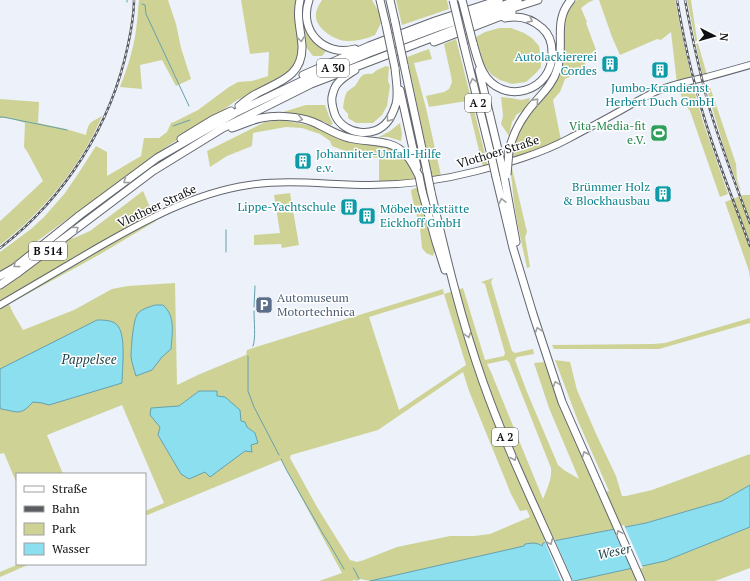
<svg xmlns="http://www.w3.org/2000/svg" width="750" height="581" viewBox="0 0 750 581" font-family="'PT Serif',serif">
<rect width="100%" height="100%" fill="#ecf1fa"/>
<path fill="#ced395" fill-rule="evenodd" d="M139 0H168L176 24 181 48 191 79 176 86 162 60 140 65 142 89 120 87C128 67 135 44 137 22 138 15 138 7 139 0Z
M241 0H297L299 42V55L294 67 273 84 237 100 213 117 166 147 36 242 74 238 90 231 143 191 156 221 97 256 9 304 13 313 23 330 74 310 112 289 128 286 175 283 177 385 200 374 246 355 247 350 256 347 443 289 444 294 463 288 485 360 504 356 505 353 485 284 481 282 493 278 491 282 501 316 512 351 515 353 533 349 534 354 517 357 515 360 527 392 558 465 564 470 579 479 549 408 534 363 544 362 566 421 598 494 609 491 578 421 555 360 570 362 577 390 597 436 616 476 622 496H626L652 490 750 454V485L722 501 646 523 543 543 541 546 537 544H525L524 546 370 581 360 579 357 581 354 580 352 581H319L342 573 281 460 145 516V511L164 503 122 405 47 435 63 474H17V484L4 453 0 454V252L31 229 44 217 65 193 78 174 96 146 107 152V176L141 156 144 138H159L167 132 171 123 174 122 198 110 229 87 238 82 252 81 268 76 269 52 250 54ZM444 294 466 365 399 410 369 317ZM506 360 509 362 551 468C552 479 547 489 543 499L491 372 487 364ZM463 372 469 391 511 494 520 511 527 510 530 517 490 534 474 536H450L397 547 364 560 357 562 350 560 317 507 290 458 291 455 378 430ZM199 391H216L217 396 247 427 255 433 251 445 245 451 210 476 205 472 181 474 158 435 160 427 151 408 179 406Z
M304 0H305L303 9 304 21 310 37 317 46 326 51 322 56H313L306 47 301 11Z
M322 0H372L379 12 381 23 375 35C366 39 357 41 347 41 336 41 318 30 316 18 315 11 319 5 322 0Z
M396 0H447L449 9 402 25Z
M577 0H594L589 2 581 8 587 22 586 23 596 50 583 58 587 69 565 79 560 92 553 100 562 145 511 164 527 232 525 237 530 267 527 268C521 240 514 211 512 182 511 176 510 169 511 163 512 150 516 135 524 123 535 105 553 92 561 72 568 52 559 31 568 12 570 7 574 4 577 0Z
M599 0H675L683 40 694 90 703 122 728 194 720 197 690 111 684 103 677 84 671 32 661 40 657 39 620 55 612 37Z
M687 0H691L697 40 707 75 702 73Z
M499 28H511L524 33 532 38 539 46 541 59V67L536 73 526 82 512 84 500 80 492 75 484 66 476 37 485 32Z
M456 39 489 170 484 171 467 101 429 107 426 96 444 92 449 89 452 82 451 76 444 44Z
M429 49 432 59 414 63 426 108 442 180 433 181 407 57Z
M386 66 389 67 388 81 390 86 387 106 382 115 373 123H356L348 118V114L343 108C344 103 344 97 347 92 349 90 352 88 355 86 361 78 360 73 372 74L377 70Z
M706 87H710L736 164 737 179 741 191 739 188 725 151Z
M501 97 511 98 521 100 530 98C529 106 523 111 516 115L515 118 512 122 509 136 501 124 503 116Z
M0 99 39 102 38 123 66 129 86 135C89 121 90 123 102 116 81 166 43 212 0 245V221L10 212 43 181 28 153 24 147 25 123 9 118H0Z
M306 105H325L329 116 333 124 330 125C320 118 295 115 283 112Z
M283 120 316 127 344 140 354 143 385 147 396 151 408 162 415 179 398 182H379V158L362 156 350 153 332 146 330 141 320 134 302 128 286 127 253 133 252 146 227 156 210 167 207 151 265 122Z
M400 123 402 134 401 141 388 137H379L390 131Z
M418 187 435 250 433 256 426 253 422 248 420 228 412 197 411 190Z
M290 193 299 245 282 248 281 244 254 245V235L280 233 274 195Z
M743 195H750V278L749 271 725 202Z
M750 318V323L659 349H554L552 345 653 344 665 343Z
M750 527V568L715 581H574L665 561Z
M19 564H30L0 577V572Z"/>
<path fill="#8cdfee" stroke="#66a0ac" d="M155 305H163C176 316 172 334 171 349L162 357 152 370 136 376C134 370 132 363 131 357 131 349 133 319 138 313 142 309 149 307 155 305Z
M97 320C102 320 112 320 116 324 127 332 122 370 122 383L49 405 42 403 33 402C20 416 19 412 1 409L0 407V369Z
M199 391H217V396L225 397 240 410 241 421 245 422 247 427 255 433 258 443 251 445 252 452 245 451 210 477 205 472 189 479 181 474 158 435 160 427 150 415 151 408 179 406Z
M750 485V527L665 561 574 581H370L524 546 525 544C532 543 536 542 542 546L543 543 646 523 722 501Z"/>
<path fill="#ecf1fa" d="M624 525 643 568 632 570 613 528Z
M554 538 573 581H561L544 540Z"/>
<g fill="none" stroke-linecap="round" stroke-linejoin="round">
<path stroke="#66a0ac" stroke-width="1" d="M127 0V2
M142 4 145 5 146 14 189 106
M0 117H2
M3 117 67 130
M173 126 190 120
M226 252V230
M254 307 255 286
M253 346C256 339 254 321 254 311
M248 356V391L254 407 279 455
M281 459 287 471 323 534 330 545 344 569
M353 568 354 569 359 579"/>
<defs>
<path id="major" d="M0 305C32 286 65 267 97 248 144 221 194 193 249 185 289 179 330 185 370 185 406 185 443 180 477 171 508 163 540 154 568 139 585 130 602 121 618 112 631 105 643 97 657 91 673 84 690 81 707 77 722 73 736 69 750 65"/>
<path id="highway" d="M309 0C298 31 324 57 355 49
M380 0 386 25
M390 0 395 22
M434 42 512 12
M473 43C476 53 478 63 483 72 502 107 554 92 552 52 552 43 549 34 542 28 531 18 519 15 505 18
M464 46 492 159
M404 65 427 172
M355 70C349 74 342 78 338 83 334 87 333 92 332 97 331 103 333 109 335 115 344 135 375 139 388 121 392 116 394 110 396 104 399 93 396 80 395 68
M479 70 500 158
M303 75 369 46 435 21 499 0
M400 90 417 167
M239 106C244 102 250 97 256 94 277 82 303 77 302 46 301 30 296 16 300 0
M232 128C242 125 251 120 261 118 276 115 298 116 313 122 325 127 336 135 349 138 368 143 392 138 406 155 412 161 415 169 419 176
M181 139 212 120 231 111
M509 151C512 137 518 124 527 112 537 98 552 87 557 70 566 45 552 22 571 0
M504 176 516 242
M496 177 513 248 533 314 562 402 641 581
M422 191 436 242 445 270
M431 192C446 256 461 320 483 382 507 450 539 515 568 581
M0 276 14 268 80 215 157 158 237 112 306 79 369 53 436 28 518 0
M0 285 19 272 153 171 223 128 311 84 497 13 538 0"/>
</defs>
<use href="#major" stroke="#62666e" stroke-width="8"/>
<use href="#highway" stroke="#62666e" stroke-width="9"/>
<use href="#major" stroke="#fff" stroke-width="6"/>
<use href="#highway" stroke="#fff" stroke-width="7"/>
<defs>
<path id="rail" d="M677 0C685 47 696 94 711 139 723 175 737 210 750 246
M685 0C692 37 700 74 710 110 722 149 736 186 750 223
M0 248C65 198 111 126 128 45 131 31 134 15 134 0"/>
</defs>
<use href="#rail" stroke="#5a5c61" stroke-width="2.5"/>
<use href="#rail" stroke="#fff" stroke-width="1" stroke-dasharray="3" stroke-linecap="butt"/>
<defs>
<path id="highway-bridge" d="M453 0 464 46
M462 0 473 43
M395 22 404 65
M386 25 395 68
M500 158 504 176
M492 159 496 177
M427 172 431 192
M507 175 509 151
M419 176 422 191"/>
</defs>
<use href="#highway-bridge" stroke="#62666e" stroke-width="9" stroke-linecap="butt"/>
<use href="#highway-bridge" stroke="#fff" stroke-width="7"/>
</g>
<defs><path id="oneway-chevron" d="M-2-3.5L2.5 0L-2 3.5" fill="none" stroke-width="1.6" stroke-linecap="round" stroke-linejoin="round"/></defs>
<g stroke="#9e9fa0">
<use href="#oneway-chevron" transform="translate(530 20) rotate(24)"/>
<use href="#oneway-chevron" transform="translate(301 39) rotate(83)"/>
<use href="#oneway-chevron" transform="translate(473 81) rotate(-104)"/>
<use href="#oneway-chevron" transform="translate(536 101) rotate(-48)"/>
<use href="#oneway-chevron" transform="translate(300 119) rotate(11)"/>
<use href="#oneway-chevron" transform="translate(389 119) rotate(126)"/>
<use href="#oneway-chevron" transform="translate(126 181) rotate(144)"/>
<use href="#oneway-chevron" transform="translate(502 201) rotate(-103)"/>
<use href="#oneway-chevron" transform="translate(76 229) rotate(-37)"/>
<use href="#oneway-chevron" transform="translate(16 265) rotate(143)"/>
<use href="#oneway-chevron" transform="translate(538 330) rotate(-108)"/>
<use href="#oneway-chevron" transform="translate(468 335) rotate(72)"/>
<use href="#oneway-chevron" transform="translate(556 384) rotate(-110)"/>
<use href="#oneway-chevron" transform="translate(585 454) rotate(-113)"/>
<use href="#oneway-chevron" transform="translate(514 458) rotate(67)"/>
<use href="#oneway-chevron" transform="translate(619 533) rotate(-114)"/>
<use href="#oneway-chevron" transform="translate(550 542) rotate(66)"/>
</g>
<defs>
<symbol id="building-square" viewBox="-11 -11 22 22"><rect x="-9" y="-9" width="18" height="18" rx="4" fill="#0f9aa8" stroke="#fff"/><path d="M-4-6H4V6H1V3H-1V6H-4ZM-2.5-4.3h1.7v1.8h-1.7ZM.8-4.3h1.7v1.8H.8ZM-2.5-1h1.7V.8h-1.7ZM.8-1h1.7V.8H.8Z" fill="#fff"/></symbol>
<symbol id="stadium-square" viewBox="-11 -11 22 22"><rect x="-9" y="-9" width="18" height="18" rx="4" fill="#2e9e5b" stroke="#fff"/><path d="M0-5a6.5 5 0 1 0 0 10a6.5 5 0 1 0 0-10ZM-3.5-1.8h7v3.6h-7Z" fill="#fff"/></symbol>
<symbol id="parking-square" viewBox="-11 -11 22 22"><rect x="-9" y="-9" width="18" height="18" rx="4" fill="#5c6f8a" stroke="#fff"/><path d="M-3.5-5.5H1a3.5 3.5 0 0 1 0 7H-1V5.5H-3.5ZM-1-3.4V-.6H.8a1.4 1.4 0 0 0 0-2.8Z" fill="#fff"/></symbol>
</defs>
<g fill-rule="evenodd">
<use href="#building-square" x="600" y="54" width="20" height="20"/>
<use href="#building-square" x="650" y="60" width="20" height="20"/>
<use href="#stadium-square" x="649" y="123" width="20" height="20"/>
<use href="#building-square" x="293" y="151" width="20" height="20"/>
<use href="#building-square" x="653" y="184" width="20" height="20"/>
<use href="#building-square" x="339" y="197" width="20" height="20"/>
<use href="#building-square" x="357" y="206" width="20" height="20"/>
<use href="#parking-square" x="254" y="295" width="20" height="20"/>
</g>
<g text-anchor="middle" stroke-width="3" stroke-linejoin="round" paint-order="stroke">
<g fill="#fff" stroke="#565658" stroke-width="1">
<rect x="317" y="59" width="32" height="18" rx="3"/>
<rect x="465" y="94" width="26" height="18" rx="3"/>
<rect x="29" y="242" width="38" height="18" rx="3"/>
<rect x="492" y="428" width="26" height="18" rx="3"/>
</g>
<g font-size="11" font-weight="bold" fill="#0d0e11">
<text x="333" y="72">A 30</text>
<text x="478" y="107">A 2</text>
<text x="48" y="255">B 514</text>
<text x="505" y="441">A 2</text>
</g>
<g font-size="12" fill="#0d838f" stroke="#fff" text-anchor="end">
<text x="597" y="61">Autolackiererei<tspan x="597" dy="14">Cordes</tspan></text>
<text x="660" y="92" text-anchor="middle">Jumbo-Krandienst<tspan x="660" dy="14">Herbert Duch GmbH</tspan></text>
<text x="316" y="158" text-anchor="start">Johanniter-Unfall-Hilfe<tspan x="316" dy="14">e.v.</tspan></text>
<text x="650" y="191">Brümmer Holz<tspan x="650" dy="14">&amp; Blockhausbau</tspan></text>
<text x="336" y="211">Lippe-Yachtschule</text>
<text x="380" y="213" text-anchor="start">Möbelwerkstätte<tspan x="380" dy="14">Eickhoff GmbH</tspan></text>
</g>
<g font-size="12" fill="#27864d" stroke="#fff" text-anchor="end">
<text x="646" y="130">Vita-Media-fit<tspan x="646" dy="14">e.V.</tspan></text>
</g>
<g font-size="12" fill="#0d0e11" stroke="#fff">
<text transform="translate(498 152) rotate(-17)" y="4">Vlothoer Straße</text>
<text transform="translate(157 206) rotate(-25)" y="4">Vlothoer Straße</text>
</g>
<g font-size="12" fill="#4e5e75" stroke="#fff" text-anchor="start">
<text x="277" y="302">Automuseum<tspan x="277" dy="14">Motortechnica</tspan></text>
</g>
<g font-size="13" font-style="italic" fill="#1f464d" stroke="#fff">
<text x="89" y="364">Pappelsee</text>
<text transform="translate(614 551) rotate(-12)" y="5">Weser</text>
</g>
</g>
<rect x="16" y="473" width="130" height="92" fill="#ffffff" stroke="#9e9fa0"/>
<rect x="24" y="486" width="20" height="6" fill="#ffffff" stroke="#9e9fa0"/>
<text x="52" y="493" font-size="12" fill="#0d0e11">Straße</text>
<rect x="24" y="506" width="20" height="6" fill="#5a5c61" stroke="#9e9fa0"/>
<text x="52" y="513" font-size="12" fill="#0d0e11">Bahn</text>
<rect x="24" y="523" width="20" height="12" fill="#ced395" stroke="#9e9fa0"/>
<text x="52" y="533" font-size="12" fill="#0d0e11">Park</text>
<rect x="24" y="543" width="20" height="12" fill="#8cdfee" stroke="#9e9fa0"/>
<text x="52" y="553" font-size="12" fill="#0d0e11">Wasser</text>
<g transform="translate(714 36) rotate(96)" stroke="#ffffff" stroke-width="3" paint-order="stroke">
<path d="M0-3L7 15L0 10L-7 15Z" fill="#0d0e11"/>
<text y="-6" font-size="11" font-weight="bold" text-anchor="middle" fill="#0d0e11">N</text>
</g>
</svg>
